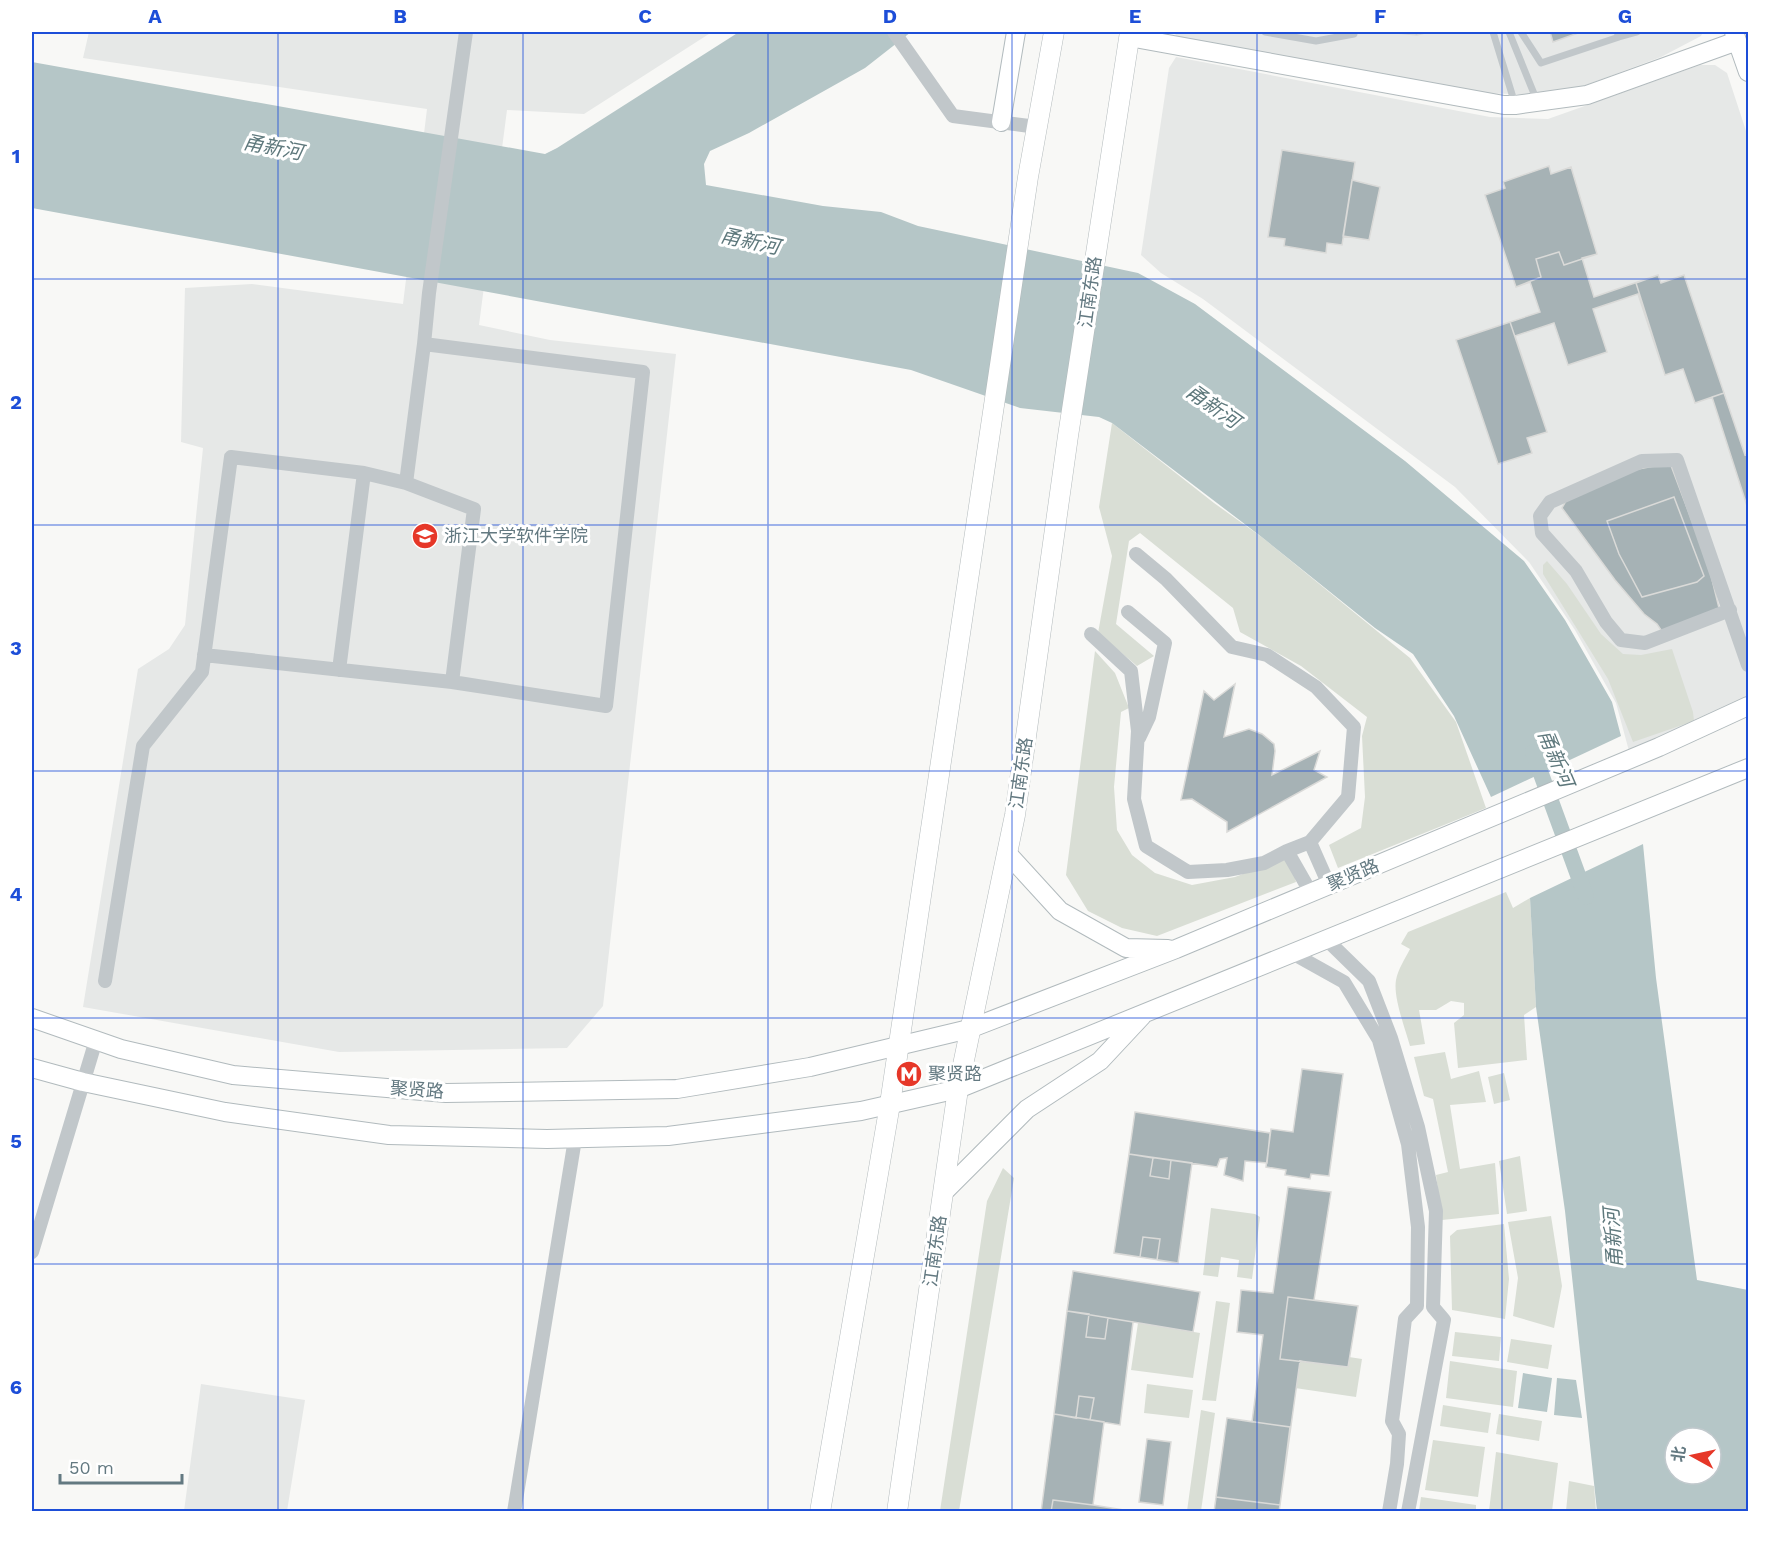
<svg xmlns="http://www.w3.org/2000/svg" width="1780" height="1543" viewBox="0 0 1780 1543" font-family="'Work Sans','Noto Sans SC',sans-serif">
<rect width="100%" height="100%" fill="#f8f8f6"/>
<path fill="#e6e8e7" d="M89 32H712L584 114 507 110 479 325 550 340 676 354 603 1006 567 1048 339 1052 83 1007 138 669 169 649 185 625 203 448 181 442 185 288 252 284 403 304 427 109 83 58Z
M1175 32H1703L1701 36 1661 57 1559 95 1470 93 1176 37Z
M1176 57 1490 117 1548 119 1700 65H1715L1727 73 1748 137V697L1629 751 1616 703 1575 630 1529 562 1455 487 1203 299 1161 273 1141 255 1169 68Z
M201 1384 305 1400 287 1511H184Z"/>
<path fill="#d9ded5" d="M1112 423 1214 503 1263 538 1410 658 1456 722 1486 808 1338 868 1329 845 1361 828 1365 797 1362 736 1367 717 1301 666 1240 632 1233 608 1140 533 1129 541 1116 624 1154 656 1137 666 1098 633 1112 556 1099 507Z
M1547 561 1567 584 1601 634 1623 654 1641 655 1672 649 1693 712 1694 721 1633 742 1608 679 1543 574V565Z
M1095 651 1115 673 1129 708 1121 712 1114 787 1117 830 1132 855 1155 873 1192 885 1235 877 1290 856 1296 882 1157 936 1122 928 1088 911 1066 875Z
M1506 892 1513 908 1530 898 1536 1007 1524 1015 1527 1060 1458 1068 1454 1023 1464 1015V1003L1451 1001 1436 1010H1419L1425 1044 1410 1046C1405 1028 1393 997 1396 980 1398 969 1405 959 1410 949L1401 944 1408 932Z
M1445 1052 1451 1079 1479 1071 1486 1102 1450 1105 1460 1169 1495 1163 1499 1214 1442 1220 1436 1175 1448 1172 1433 1099 1424 1096 1414 1057Z
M1504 1073 1510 1100 1494 1104 1488 1077Z
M1520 1156 1527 1211 1507 1214 1499 1161Z
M1003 1168 1014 1178 959 1511H940L987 1201Z
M1211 1208 1255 1214 1260 1217 1252 1279 1237 1277 1239 1260 1221 1257 1218 1277 1203 1275Z
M1551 1216 1562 1286 1554 1328 1513 1316 1518 1278 1508 1222Z
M1504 1224 1509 1279 1505 1319 1452 1310 1450 1236 1457 1230Z
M1216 1301 1230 1303 1216 1401 1202 1400Z
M1138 1323 1200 1333 1193 1378 1131 1370Z
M1455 1332 1501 1337 1499 1361 1452 1356Z
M1511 1339 1552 1345 1548 1369 1507 1362Z
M1349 1357 1362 1359 1356 1397 1295 1388 1300 1361Z
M1450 1361 1517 1371 1513 1407 1446 1398Z
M1147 1384 1193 1390 1189 1418 1144 1413Z
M1443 1405 1491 1413 1488 1433 1440 1426Z
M1201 1410 1215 1413 1201 1511H1187Z
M1499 1414 1542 1421 1539 1441 1496 1434Z
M1433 1440 1485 1447 1478 1497 1425 1490Z
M1496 1452 1558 1463 1552 1511H1489Z
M1569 1481 1594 1486 1596 1511H1566Z
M1421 1497 1476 1505V1511H1419Z"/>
<path fill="#b5c6c7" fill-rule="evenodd" d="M739 32H911L865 68 749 133 710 151 704 164 706 185 823 206 881 212 918 226 1138 273 1195 304 1405 461 1524 561 1565 620 1612 702 1621 736 1491 797 1454 716 1413 654 1375 628 1263 538 1112 423 1099 417 1020 408 911 370 32 208V62L545 154 557 148Z
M1643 844 1656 978 1697 1280 1748 1290V1511H1597L1565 1211 1536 1007 1530 898ZM1675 1438H1711V1474H1675Z
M1523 1373 1552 1378 1547 1412 1518 1408Z
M1557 1378 1576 1380 1582 1418 1554 1415Z"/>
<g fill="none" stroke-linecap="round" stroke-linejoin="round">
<path stroke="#b5c6c7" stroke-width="16" d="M1533 752 1586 897"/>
</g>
<path fill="#a6b2b5" stroke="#dadad8" stroke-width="1.5" d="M1386 32H1429L1417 35Z
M1550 32H1581L1553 42Z
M1282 150 1355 162 1342 245 1327 243 1326 253 1284 246 1285 239 1268 237Z
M1549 166 1551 174 1571 167 1597 254 1582 258 1594 297 1658 275 1661 283 1684 275 1724 393 1695 403 1683 369 1665 375 1638 294 1593 309 1607 352 1568 365 1554 323 1515 336 1547 432 1527 438 1532 453 1498 464 1456 340 1540 312 1530 282 1516 287 1485 195 1505 188 1503 182Z
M1549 166 1551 174 1571 167 1597 254 1564 265 1559 252 1536 259 1541 277 1516 287 1485 195 1505 188 1503 182Z
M1352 180 1380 187 1369 240 1343 236Z
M1658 275 1661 283 1684 275 1724 393 1695 403 1683 369 1665 375 1636 283Z
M1510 322 1547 432 1527 438 1532 453 1498 464 1456 340Z
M1724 393 1745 455 1748 454V509L1712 397Z
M1670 463 1708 563 1719 608 1663 633 1657 624 1644 614 1615 580 1562 508 1566 501 1633 470Z
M1674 497 1704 576 1697 582 1642 597 1619 554 1607 521Z
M1235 684 1224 737 1249 729 1262 734 1274 744 1275 751 1272 775 1320 751 1314 770 1327 777 1227 832V822L1192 799 1181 800 1204 691 1214 700Z
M1302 1069 1343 1074 1329 1176 1311 1174 1310 1179 1285 1175 1286 1170 1266 1167 1271 1129 1293 1132Z
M1135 1112 1270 1133 1267 1163 1245 1161 1243 1181 1224 1175 1227 1158 1220 1159 1217 1167 1129 1154Z
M1129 1154 1192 1163 1178 1263 1114 1253Z
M1129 1154 1153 1158 1150 1176 1169 1179 1171 1160 1192 1163 1178 1263 1157 1260 1160 1239 1143 1237 1140 1257 1114 1253Z
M1288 1187 1331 1192 1314 1300 1358 1306 1348 1367 1300 1361 1279 1512H1214L1227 1418 1252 1422 1263 1335 1237 1332 1241 1290 1273 1293Z
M1073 1271 1200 1292 1193 1332 1067 1311Z
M1288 1297 1358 1306 1348 1367 1280 1359Z
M1067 1311 1133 1322 1120 1425 1054 1414Z
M1067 1311 1089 1314 1086 1337 1105 1339 1108 1318 1133 1322 1120 1425 1090 1420 1094 1398 1079 1396 1076 1418 1054 1414Z
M1054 1414 1104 1422 1093 1505 1136 1512H1041Z
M1227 1418 1290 1427 1280 1505 1216 1497Z
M1147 1439 1171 1442 1163 1505 1139 1502Z
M1053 1500 1093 1505 1136 1512H1051Z"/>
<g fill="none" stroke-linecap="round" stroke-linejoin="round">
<defs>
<path id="secondary" d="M1734 32 1748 72
M1129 37 1504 105H1515L1587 95 1737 41
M1001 122 1016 32
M1007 853 1060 911 1126 948 1168 949
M32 1018 121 1049 233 1075 446 1093 677 1089 810 1067 969 1029 1176 949 1659 747 1748 706
M32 1068 83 1082 225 1112 389 1135 547 1139 668 1136 861 1111 958 1089 1748 768
M943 1193 1027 1109 1100 1061 1142 1016"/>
<path id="primary" d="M820 1512 890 1104 1028 177 1054 32
M897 1512 958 1089 1015 815 1068 436 1130 32"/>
</defs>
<use href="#secondary" stroke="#b1babd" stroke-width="20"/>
<use href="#primary" stroke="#b3babc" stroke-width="21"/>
<path stroke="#c1c7ca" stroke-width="7" d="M1265 32 1316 41 1354 34V32
M1493 32 1515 104
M1509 32 1537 101
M1521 32 1541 63 1619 37
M1617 32 1619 37 1637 32"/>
<path stroke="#c1c7ca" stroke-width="14" d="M894 32 953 116 1037 127
M364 473 406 483 474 509 452 682
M406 483 424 344 429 293 466 32
M1730 610 1645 643 1621 640 1606 622 1576 571 1542 533 1540 516 1550 502 1642 461 1677 460 1748 665
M1128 612 1165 643 1149 717 1139 738
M1091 634 1131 671 1138 731 1134 799 1146 846 1188 872 1227 870 1264 863 1287 851 1310 842 1348 797 1354 727 1316 687 1267 655 1232 647 1166 579 1136 554
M204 655 452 682 606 706 643 372 424 344
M1310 842 1329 885
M1287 851 1311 893
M1326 939 1369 981 1391 1038 1418 1127 1436 1211 1433 1307 1444 1320 1408 1512
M1292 953 1344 982 1379 1040 1408 1144 1418 1227 1417 1306 1405 1319 1392 1421 1399 1434 1397 1464 1389 1512
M105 981 143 746 202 672 231 457 364 473 339 670
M32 1252 96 1040
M514 1512 575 1139"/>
<use href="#secondary" stroke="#fff" stroke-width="18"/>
<use href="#primary" stroke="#fff" stroke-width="20"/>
</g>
<path fill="none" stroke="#1d4ed8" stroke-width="1.5" stroke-opacity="0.55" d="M278 32V1512M523 32V1512M768 32V1512M1012 32V1512M1257 32V1512M1502 32V1512M32 279H1748M32 525H1748M32 771H1748M32 1018H1748M32 1264H1748"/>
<defs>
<symbol id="university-disc" viewBox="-11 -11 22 22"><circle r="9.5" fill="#e63728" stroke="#fff"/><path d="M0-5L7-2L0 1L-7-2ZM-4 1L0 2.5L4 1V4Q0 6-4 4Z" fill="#fff"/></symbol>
<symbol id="metro-disc" viewBox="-11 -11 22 22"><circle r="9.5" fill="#e63728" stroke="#fff"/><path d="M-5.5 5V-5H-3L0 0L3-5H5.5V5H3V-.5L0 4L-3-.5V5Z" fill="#fff"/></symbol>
</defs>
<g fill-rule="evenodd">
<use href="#university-disc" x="410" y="521" width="30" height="30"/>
<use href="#metro-disc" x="894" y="1059" width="30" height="30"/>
</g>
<g text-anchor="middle" stroke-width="6" stroke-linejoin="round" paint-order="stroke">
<g font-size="18" fill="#637981" stroke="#fff">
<text transform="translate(1090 292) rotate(-82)" y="6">江南东路</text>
<text transform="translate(1021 773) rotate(-82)" y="6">江南东路</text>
<text transform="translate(1353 875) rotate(-23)" y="6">聚贤路</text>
<text transform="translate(417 1090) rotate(4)" y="6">聚贤路</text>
<text transform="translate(935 1251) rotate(-82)" y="6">江南东路</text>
</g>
<g font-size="18" fill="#637981" stroke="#fff" text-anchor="start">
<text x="444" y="542">浙江大学软件学院</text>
<text x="928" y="1080">聚贤路</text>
</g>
<g font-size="20" font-style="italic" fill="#5e787c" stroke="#fff">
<text transform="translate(273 147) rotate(11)" y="7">甬新河</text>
<text transform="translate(750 241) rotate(12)" y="7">甬新河</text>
<text transform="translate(1213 406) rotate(35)" y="7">甬新河</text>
<text transform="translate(1556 758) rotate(67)" y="7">甬新河</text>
<text transform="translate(1613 1238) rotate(-94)" y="7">甬新河</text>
</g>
</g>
<rect width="1780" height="1543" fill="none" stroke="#ffffff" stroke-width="66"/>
<g transform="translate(1693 1456) rotate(278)"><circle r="28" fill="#ffffff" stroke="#c1c9cd" stroke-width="1.5"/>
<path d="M0-4.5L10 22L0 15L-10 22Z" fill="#e63728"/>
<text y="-9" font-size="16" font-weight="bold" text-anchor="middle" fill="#637981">北</text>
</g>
<path d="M60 1474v9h122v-9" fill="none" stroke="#637981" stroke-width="3"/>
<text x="69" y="1474" font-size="18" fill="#637981" stroke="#ffffff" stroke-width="4.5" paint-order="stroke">50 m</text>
<rect x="33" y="33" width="1714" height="1477" fill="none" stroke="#1d4ed8" stroke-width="2"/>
<g font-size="20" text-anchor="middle" font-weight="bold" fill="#1d4ed8">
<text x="155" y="23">A</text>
<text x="400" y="23">B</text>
<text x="645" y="23">C</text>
<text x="890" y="23">D</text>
<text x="1135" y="23">E</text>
<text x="1380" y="23">F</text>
<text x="1625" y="23">G</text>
<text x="16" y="163">1</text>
<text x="16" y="409">2</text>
<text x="16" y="655">3</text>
<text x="16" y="901">4</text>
<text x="16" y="1148">5</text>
<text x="16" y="1394">6</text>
</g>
</svg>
